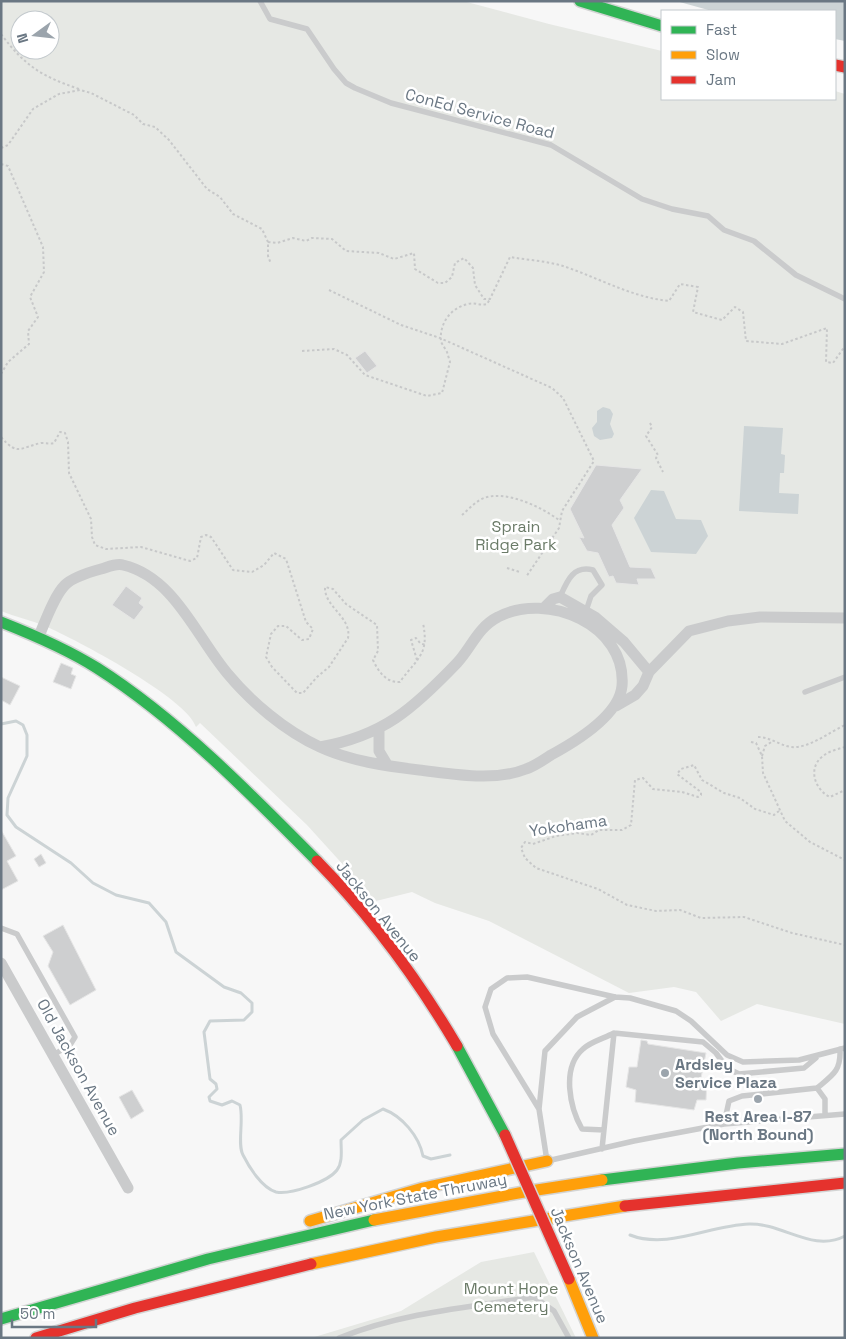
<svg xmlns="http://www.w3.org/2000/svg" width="846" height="1339" viewBox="0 0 846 1339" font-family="'Space Grotesk',sans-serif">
<rect width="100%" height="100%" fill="#f7f7f7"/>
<path fill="#e6e8e4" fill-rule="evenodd" d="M1 1H463L549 24 662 51V99H835V91L845 94V1024L757 1004 721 1021 696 992 674 987 629 993 489 921 435 903 412 892 376 901 307 825 200 723 196 727C187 698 75 639 45 626 31 620 15 617 1 611ZM20 20H50V50H20Z
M534 1252 576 1338H311L401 1311 481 1262Z"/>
<path fill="#ccd3d5" d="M676 1H845V41L835 39V11H712Z
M603 407 610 409 613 414 610 424 614 434 612 438 600 440 594 436 592 428 597 422V411Z
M744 426 783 428 781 454 785 455 784 473H780L779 493 799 494 798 514 739 511Z
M651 490 664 491 676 519 701 520 708 536 696 554 651 552 634 518Z"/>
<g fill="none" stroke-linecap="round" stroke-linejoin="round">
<path stroke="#ccd3d5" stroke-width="3" d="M1 724 16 721 23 725 27 735V756L8 798 7 815 16 827 71 863 93 883 116 895 149 903 166 922 176 952 224 987 241 993 252 1003V1012L244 1020 210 1021 204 1032 210 1079 216 1084 217 1089 209 1097 210 1101 222 1105 232 1101 240 1105C244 1121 237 1144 243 1155 249 1167 262 1188 276 1192 290 1195 328 1182 337 1170 343 1162 341 1150 341 1140L363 1120 383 1109C402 1116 419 1136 423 1156L431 1159 450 1155
M630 1235C668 1250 710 1225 749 1224 783 1223 813 1253 845 1236"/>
</g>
<path fill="#cecfd0" stroke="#e6e6e6" d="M365 351 377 366 367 373 355 358Z
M596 465 642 469 620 500 624 508 612 525 630 567 651 568 656 579H637L639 585 616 583 613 576 609 577 598 553 587 551 579 537 584 538 570 509Z
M126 586 142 598 139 603 144 607 134 620 112 605Z
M61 663 73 668 71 674 76 676 71 689 53 682Z
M1 677 20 686 10 705 1 700Z
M1 830 16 856 7 861 18 881 1 890Z
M41 854 46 863 39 867 34 859Z
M63 925 96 990 70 1005 48 966 53 952 43 936Z
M641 1040 647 1041 648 1044 706 1053 701 1078 707 1079 706 1100H697L694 1110 635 1102 636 1090 626 1087 629 1067H637Z
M132 1090 144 1111 131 1119 119 1097Z"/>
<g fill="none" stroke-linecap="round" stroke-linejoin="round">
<defs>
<path id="fast" d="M580 1 662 26
M1 622C34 635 67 649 97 668 176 718 251 794 317 861
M457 1046 505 1135
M602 1180 738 1163 845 1154
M1 1319 208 1259 374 1220"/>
<path id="slow" d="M374 1220 524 1192 602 1180
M310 1221 423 1188 547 1161
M311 1264 436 1237 625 1206
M569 1279 593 1338"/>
<path id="jam" d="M835 65 845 67
M317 861C371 916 418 980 457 1046
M625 1206 845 1183
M36 1338 135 1308 311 1264"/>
</defs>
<use href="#fast" stroke="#d3d4d4" stroke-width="14"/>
<use href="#slow" stroke="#d3d4d4" stroke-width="14"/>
<use href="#jam" stroke="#d3d4d4" stroke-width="14"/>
<path stroke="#c7c8c9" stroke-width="2" stroke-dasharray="2.5 2.5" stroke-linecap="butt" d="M1 34C25 66 41 76 79 89
M1 148 8 145 33 109 59 94 80 90 91 93 134 115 143 124 155 127 169 140 207 189 220 197 233 214 262 229 268 242V256L271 264
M1 164 8 166 43 247 44 272 30 297 38 317 28 331 29 344 8 362 1 374
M268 242 277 243 293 238 306 241 312 238 332 239 346 251 379 253 394 259 414 253 415 269 438 283H445L452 277 455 263 464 258 473 268 475 285 484 299H490L510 257C527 260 547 261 563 266 599 278 631 297 669 301L680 284 698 287 693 312 722 320 735 307 743 312 746 341 782 344 827 328 826 362 833 363 845 346
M329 290 401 325 440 338 552 388 563 398 594 461 562 511 559 528 526 577
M302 351 334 349 347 355 365 375 427 396 442 393 450 362 447 352 441 342C439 324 450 308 468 304 475 302 480 306 487 304L490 299
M650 423 652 427 646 436 658 455 656 458 663 472
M1 437C18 457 21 447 41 443 46 443 50 444 54 443L60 432 65 433 68 442 69 473 91 519 92 537 95 545 106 549 141 547 190 561 197 558 201 537 206 535 211 537 233 570 252 572 264 565 274 553 286 559 306 622 313 629 309 639 302 640 286 626H278L271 634 266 657 272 667 297 693H303L317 677 329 667 348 638C352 617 324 607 325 587L333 589 346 604 377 625 378 651 373 660C378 671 386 683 400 682L402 679C419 657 429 653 423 623
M462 515C469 509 476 501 484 498 507 490 541 507 559 520
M507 568 520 572
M417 660 411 640 416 638 420 643 425 645
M758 737C770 737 779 745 791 747 808 749 830 732 845 725
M751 742 756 743 762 756 763 773 785 821 810 842 845 860
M845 747C838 749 829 751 823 756 807 768 815 790 830 797L845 790
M762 756 765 746 773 741
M779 811 774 815 755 809 740 798 724 793 702 780 694 765 681 769 677 774 701 792V795L698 797 682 792 653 789 643 778 635 780 631 825 622 830H599L591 835 577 833 556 836 533 844 525 842 521 848 525 858 536 868 598 889 627 905 656 911 680 910 701 918 744 917 792 933 845 945"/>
<path stroke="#cacbcc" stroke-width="5.5" d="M260 1 270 19 307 29 334 69 346 83 355 88 391 103 551 145 642 199 672 209 708 216 724 230 754 241 796 275 845 299
M560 597C567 581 573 565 593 570L602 585 591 596 586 611
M805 692 845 677
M1 928 17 934 75 1037 70 1045 53 1055
M615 997 577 1017 545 1051 539 1109 547 1161 634 1141 724 1124 845 1114
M614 1033 703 1042 716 1053 727 1068 739 1074 804 1068 816 1058
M817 1088C833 1075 841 1071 840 1049
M539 1109 493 1034 485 1007 491 989 507 978 527 977 615 997 630 998 676 1011 691 1021 727 1055 743 1062 799 1060 845 1048
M724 1124 729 1101 742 1096 817 1088 825 1099V1115
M602 1149 614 1033C605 1038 590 1042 583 1049 561 1068 570 1108 582 1129L604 1130
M339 1338C401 1313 469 1307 534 1297L554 1311 569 1338"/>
<path stroke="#cacbcc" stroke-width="11" d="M544 608 553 599 560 597 595 617 624 642 649 672
M39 636C45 622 54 596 65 585 73 577 90 572 101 569 108 567 116 563 123 565 174 577 196 636 227 673 251 702 285 731 320 747 350 761 386 766 419 770 453 774 494 782 526 769 535 766 543 760 551 755 575 742 619 716 622 686 627 625 547 591 498 617 478 627 471 648 457 663 413 709 383 736 320 747
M616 706 635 695 643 686 649 672 689 631 728 621 760 617 845 618
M379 729V751L388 766
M1 963 128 1188"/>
<use href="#fast" stroke="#30b455" stroke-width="11"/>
<use href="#slow" stroke="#ff9f0a" stroke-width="11"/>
<use href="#jam" stroke="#e5322d" stroke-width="11"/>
<defs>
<path id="jam-bridge" d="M505 1135 569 1279"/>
</defs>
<use href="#jam-bridge" stroke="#d3d4d4" stroke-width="14" stroke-linecap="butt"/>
<use href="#jam-bridge" stroke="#e5322d" stroke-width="11"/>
</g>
<g fill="#9ba4ac" stroke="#fff" stroke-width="2">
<circle cx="665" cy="1073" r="5"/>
<circle cx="758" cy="1099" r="5"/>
</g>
<g text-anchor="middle" stroke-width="5" stroke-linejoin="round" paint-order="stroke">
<g font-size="16" fill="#6a7783" stroke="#fff">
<text transform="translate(480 113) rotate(15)" y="6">ConEd Service Road</text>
<text transform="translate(568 825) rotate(-8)" y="6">Yokohama</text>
<text transform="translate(379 911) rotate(51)" y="6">Jackson Avenue</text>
<text transform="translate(79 1067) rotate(61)" y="6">Old Jackson Avenue</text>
<text transform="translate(415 1196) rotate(-11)" y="6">New York State Thruway</text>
<text transform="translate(580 1265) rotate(67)" y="6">Jackson Avenue</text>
</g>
<g font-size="16" fill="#6b7b68" stroke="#fff">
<text x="516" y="532">Sprain<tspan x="516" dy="18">Ridge Park</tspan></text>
<text x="511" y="1294">Mount Hope<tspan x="511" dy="18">Cemetery</tspan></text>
</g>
<g font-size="16" font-weight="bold" fill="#6a7783" stroke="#fff" text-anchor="start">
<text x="675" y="1070">Ardsley<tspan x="675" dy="18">Service Plaza</tspan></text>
<text x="758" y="1122" text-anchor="middle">Rest Area I-87<tspan x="758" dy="18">(North Bound)</tspan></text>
</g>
</g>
<rect width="846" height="1339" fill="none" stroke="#6a7783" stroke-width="5"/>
<rect x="661" y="10" width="175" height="90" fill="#ffffff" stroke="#c3c9cd"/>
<rect x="671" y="26" width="25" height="8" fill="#30b455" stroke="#c3c9cd"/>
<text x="706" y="35" font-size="15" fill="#6a7783">Fast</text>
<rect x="671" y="51" width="25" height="8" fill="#ff9f0a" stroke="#c3c9cd"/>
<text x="706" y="60" font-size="15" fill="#6a7783">Slow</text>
<rect x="671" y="76" width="25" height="8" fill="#e5322d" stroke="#c3c9cd"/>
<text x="706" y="85" font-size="15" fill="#6a7783">Jam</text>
<g transform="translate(35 35) rotate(255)"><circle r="24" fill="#ffffff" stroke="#c3c9cd"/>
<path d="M0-4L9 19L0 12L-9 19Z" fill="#9ba4ac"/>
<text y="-8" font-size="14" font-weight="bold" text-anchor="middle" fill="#6a7783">N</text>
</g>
<path d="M12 1319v8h84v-8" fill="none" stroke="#6a7783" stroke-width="2.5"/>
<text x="20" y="1319" font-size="15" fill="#6a7783" stroke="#ffffff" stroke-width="4" paint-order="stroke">50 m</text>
</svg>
